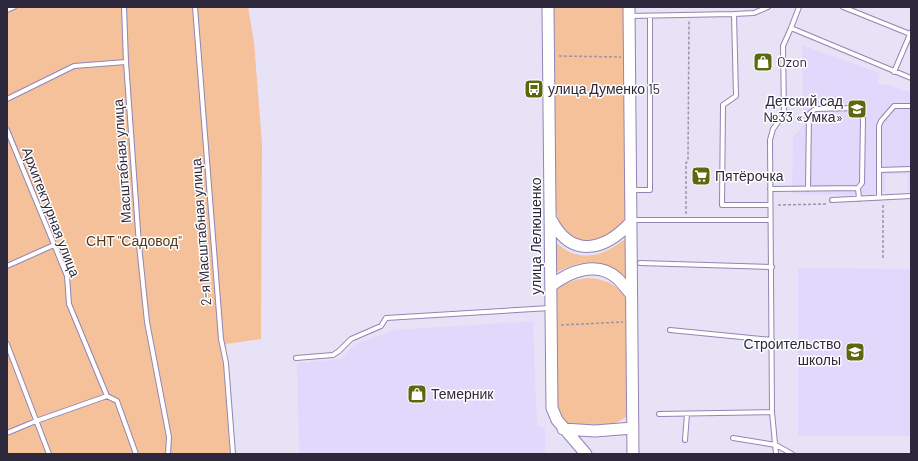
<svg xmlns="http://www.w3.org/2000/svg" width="918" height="461" viewBox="0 0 918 461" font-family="Barlow,sans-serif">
<rect width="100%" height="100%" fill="#e8e2f7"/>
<path fill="#e2d8fc" d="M802 45 880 73 877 84 889 85 911 92V191H908V174H885V191H875V195L792 194 793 137 803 126Z
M798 268 911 269V436H798Z
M533 321 537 426 545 428V454H299L297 363 341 359 355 344 395 330Z"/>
<path fill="#f4c19b" d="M7 7H248L254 42 262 144 261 339 226 344 235 454H7Z
M554 7H624L626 215C624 221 621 230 616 234 612 236 605 237 601 239 576 247 562 236 556 211Z
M628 236V284C605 258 585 257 555 273L556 242C578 265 607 256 628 236Z
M588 278C604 279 618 284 626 299V417L613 425 566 424 563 421 555 407V292C562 282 578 279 588 278Z"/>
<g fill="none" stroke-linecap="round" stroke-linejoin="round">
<defs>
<path id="lane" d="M124 7 126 62 139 245 147 322 169 437 168 454
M195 7 221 339 226 363 233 454
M843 7 910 34
M7 10 14 7
M734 14 736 96 723 105 722 205H770
M629 16 734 14 754 13 768 7
M791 28 799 7
M894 72 911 32
M7 99 74 66 126 62
M7 130 67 276 69 304 107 396 117 401 136 454
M879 170 911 169
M770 189 858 188 859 199
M808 189 809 114 815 109 854 108 860 112 863 119 862 183 858 188
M632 190H650V16
M879 198V126L881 121 894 106H911
M832 200 911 196
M633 220H770
M640 263 772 267
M7 266 54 245
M670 330 772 340
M7 344 49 454
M296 358 333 355 339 351 351 339 381 326 386 318 550 308
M659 414 772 412
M7 433 36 421 107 396
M733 438 776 445 792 454
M685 440 687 414
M776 454 772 412 770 140 773 129 784 114 783 46 791 28 911 78"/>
<path id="secondary" d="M548 7 552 408 557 420 586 454
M629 7 633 454
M552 221C572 259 605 250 630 223
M551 286C569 271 598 260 618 279 622 283 626 288 630 293
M563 429 595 431 633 428"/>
</defs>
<use href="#lane" stroke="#9384b4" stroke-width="6"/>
<use href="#secondary" stroke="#9384b4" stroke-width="13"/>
<path stroke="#9a94a8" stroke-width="1.5" stroke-dasharray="3 2" stroke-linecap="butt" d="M559 56 621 57
M778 205 827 204
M686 214V163L688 160 689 21
M883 258V204
M561 325 623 322"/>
<use href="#lane" stroke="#fff" stroke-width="4"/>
<use href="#secondary" stroke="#fff" stroke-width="11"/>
</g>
<defs>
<symbol id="shop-square" viewBox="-11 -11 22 22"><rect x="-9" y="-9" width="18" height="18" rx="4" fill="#5b680e" stroke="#fff"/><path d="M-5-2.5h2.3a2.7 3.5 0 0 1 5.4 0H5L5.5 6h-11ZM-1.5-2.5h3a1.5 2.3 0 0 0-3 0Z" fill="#fff"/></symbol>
<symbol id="bus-square" viewBox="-11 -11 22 22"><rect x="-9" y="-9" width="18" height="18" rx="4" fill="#5b680e" stroke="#fff"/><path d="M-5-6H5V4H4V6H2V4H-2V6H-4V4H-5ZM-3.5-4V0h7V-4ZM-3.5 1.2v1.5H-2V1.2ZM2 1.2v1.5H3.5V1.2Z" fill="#fff"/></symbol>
<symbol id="school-square" viewBox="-11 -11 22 22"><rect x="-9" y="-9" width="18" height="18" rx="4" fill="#5b680e" stroke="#fff"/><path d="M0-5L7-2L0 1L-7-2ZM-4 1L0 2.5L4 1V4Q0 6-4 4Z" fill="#fff"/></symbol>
<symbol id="supermarket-square" viewBox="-11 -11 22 22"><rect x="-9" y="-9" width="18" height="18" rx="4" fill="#5b680e" stroke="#fff"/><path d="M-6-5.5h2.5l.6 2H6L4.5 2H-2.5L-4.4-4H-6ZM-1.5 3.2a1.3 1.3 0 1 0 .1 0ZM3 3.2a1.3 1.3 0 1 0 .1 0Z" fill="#fff"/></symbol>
</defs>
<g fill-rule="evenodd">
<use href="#shop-square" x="752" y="51" width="22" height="22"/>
<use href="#bus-square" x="523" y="78" width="22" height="22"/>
<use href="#school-square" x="846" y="98" width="22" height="22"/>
<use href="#supermarket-square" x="690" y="165" width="22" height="22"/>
<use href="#school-square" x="844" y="341" width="22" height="22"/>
<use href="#shop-square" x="406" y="383" width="22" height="22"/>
</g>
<g text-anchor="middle" stroke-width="3" stroke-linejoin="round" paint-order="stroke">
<g font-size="14" fill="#2e283c" stroke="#fff" text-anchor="start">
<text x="777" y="67">Ozon</text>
<text x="548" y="94">улица Думенко 15</text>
<text x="843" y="106" text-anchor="end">Детский сад<tspan x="843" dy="16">№33 «Умка»</tspan></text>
<text x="715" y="181">Пятёрочка</text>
<text x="841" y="349" text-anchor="end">Строительство<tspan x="841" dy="16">школы</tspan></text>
<text x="431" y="399">Темерник</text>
</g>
<g font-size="14" fill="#2e283c" stroke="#fff">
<text transform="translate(122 161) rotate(-94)" y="5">Масштабная улица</text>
<text transform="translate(51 212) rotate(69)" y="5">Архитектурная улица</text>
<text transform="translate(201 232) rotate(-94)" y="5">2-я Масштабная улица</text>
<text transform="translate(536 236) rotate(-90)" y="5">улица Лелюшенко</text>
</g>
<g font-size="14" fill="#593619" stroke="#fff">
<text x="134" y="246">СНТ "Садовод"</text>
</g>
</g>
<rect width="918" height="461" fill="none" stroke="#2e283c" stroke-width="16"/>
</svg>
